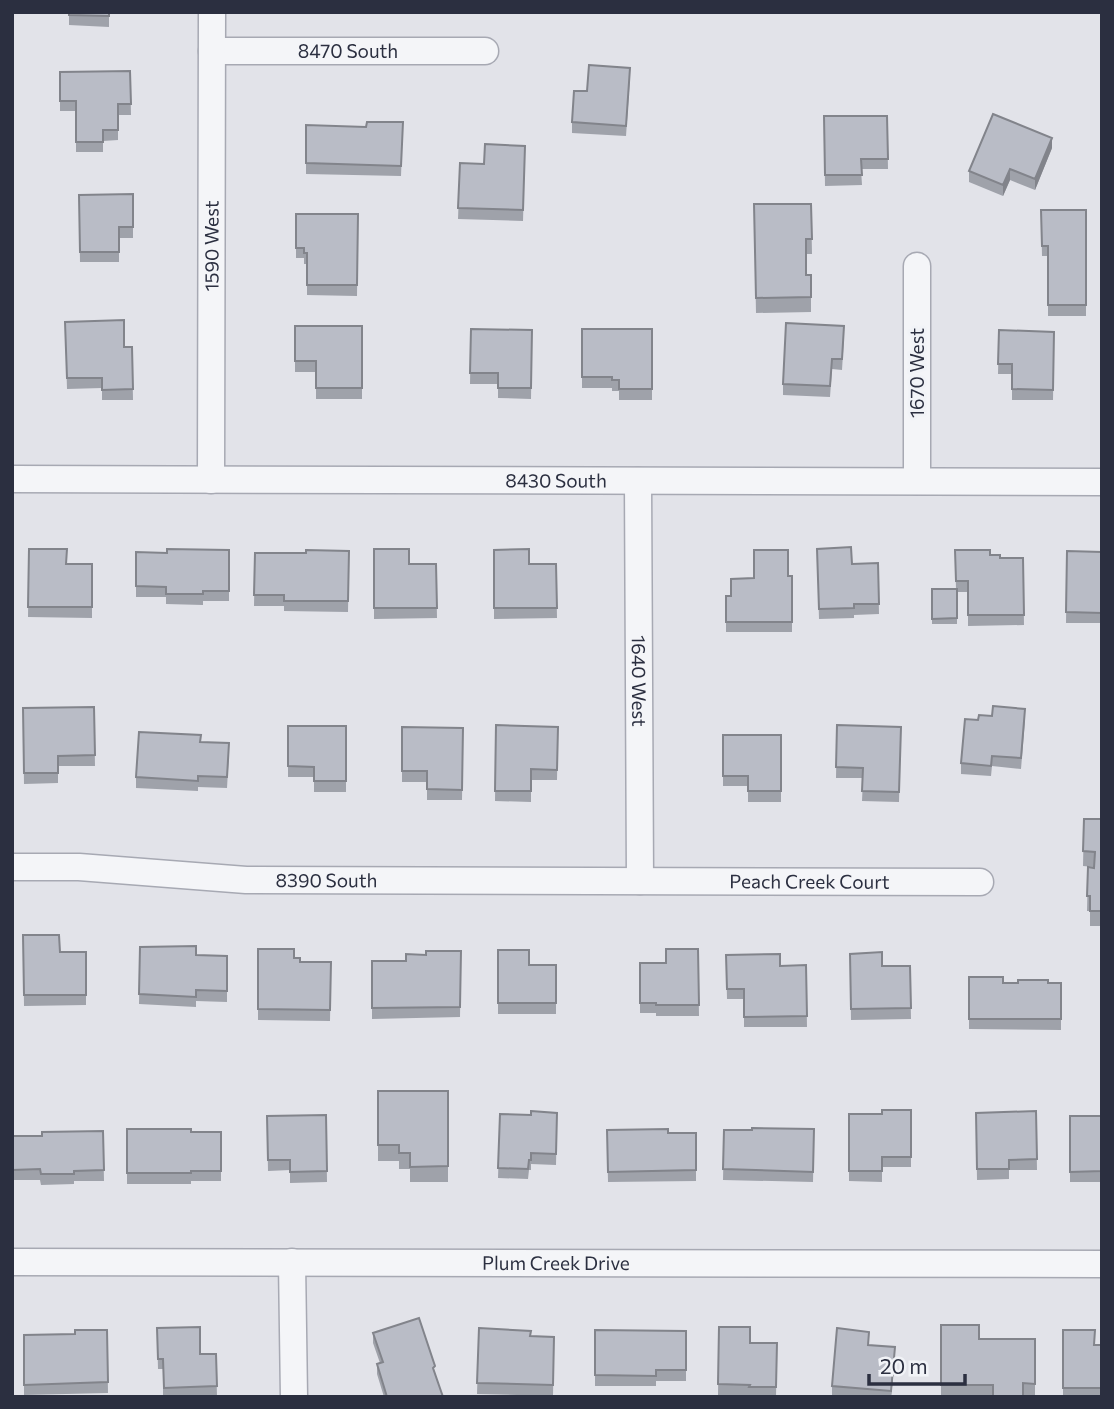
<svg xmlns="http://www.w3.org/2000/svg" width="1114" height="1409" viewBox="0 0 1114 1409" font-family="Commissioner,sans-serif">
<rect width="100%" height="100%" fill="#e2e3e9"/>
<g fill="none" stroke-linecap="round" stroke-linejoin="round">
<defs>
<g id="street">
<path id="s1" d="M212 51H485"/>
<path id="s2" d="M12 479 1102 482"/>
<path id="s3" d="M211 480 212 12"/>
<path id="s4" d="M638 481 640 881"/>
<path d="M917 481V266"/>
<path id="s5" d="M12 867H79L246 880 980 882"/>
<path id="s6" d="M12 1262 1102 1264"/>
<path d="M292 1262 294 1397"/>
</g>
</defs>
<use href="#street" stroke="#a7a9b3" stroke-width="29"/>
<use href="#street" stroke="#f4f5f8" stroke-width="26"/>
</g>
<path fill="#9fa2aa" d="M69 12H109V27L69 25Z
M582 12H627V14Z
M130 71 131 115H118V140L103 141V152H76V111H60V72Z
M630 78 626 136 572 133V122L587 91Z
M824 116H887L888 169H861L862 185 825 186Z
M403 122 401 176 306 174V125L366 127Z
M525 146 523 221 458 219 460 163 484 164Z
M1052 148 1035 190 1010 180 1003 196 969 182V171Z
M133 194V238H119V262H80L79 195Z
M754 204H811L812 254H806V275H811V312L756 313Z
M1041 210H1086V316H1048V256H1042Z
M296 214H358L357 296 307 295V264H304V258H296Z
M65 322 124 347H132L133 400H102V388L67 389Z
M295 326H362V399H316V372H295Z
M471 329 532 330 531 399 498 398V384H470Z
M582 329H652V400H619V391H612V388H582Z
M999 330 1054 332 1053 400H1012V374H998Z
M844 337 842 370 832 369 830 397 783 395V384Z
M29 549 67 564H92V618L28 617Z
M374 549 409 564H436L437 618 374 619Z
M817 549 852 564 878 563 879 614 854 615V618L819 619Z
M229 550V601H203V605L166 604V597H136V552L167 553Z
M494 550 529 564H556L557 618 494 619Z
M955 550 990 555 1000 558H1023L1024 625 968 626V592H957V624H932V589H956Z
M349 551 348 612 284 611V606H254L255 553H306Z
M1067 551 1102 552V623H1066Z
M788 576H792V632H726V596H731Z
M94 707 95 766H58V783L24 784 23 708Z
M978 720H1025L1021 769 992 766 991 776 961 774V763Z
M496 725 558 727 557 780H531V802L495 801Z
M837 725 901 727 899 802 862 801 863 778H836Z
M288 726H346V792H314V777H288Z
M402 727 463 728 462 800H427V782H402Z
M723 735H781V802H748V786H723Z
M201 742 229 753 227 788 198 787V791L136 788V777Z
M1084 819H1102V926H1090V911H1087L1088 867H1094L1083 866Z
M23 935 60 952H86V1005L24 1006Z
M140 947 196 955 227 956V1002L196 1001V1007L139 1004Z
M258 949 300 962H331L330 1021 258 1020Z
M698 949 699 1016H656V1013H640V963H666Z
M498 950 529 965H556V1014H498Z
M461 951 460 1017 372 1019V961H406L426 955Z
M850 954 882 966H910L911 1019 851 1020Z
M726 955 780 966 806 965 807 1027H744V999H727Z
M969 977 1003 983H1061V1030L969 1029Z
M378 1091H448V1182H410V1169H399V1161H378Z
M911 1110V1167H882V1182L849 1181V1114H882Z
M1036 1111 1037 1170H1009V1179L977 1180 976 1113Z
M557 1113 556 1165 531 1164V1170H529L528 1179 498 1178 500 1114 531 1115Z
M326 1115 327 1182 290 1183V1170L268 1171 267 1116Z
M1070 1116H1102V1182H1070Z
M127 1129 191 1132H221V1181H191V1184H127Z
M814 1129 813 1182 723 1180 724 1130H752Z
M607 1130 668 1133H696V1181L608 1182Z
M103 1131 104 1181H74V1184L41 1185 40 1180H12V1136H42Z
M941 1325 979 1339H1035V1397H941Z
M719 1327 750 1343H777L776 1397H749V1395H718Z
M157 1328 200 1354H216L217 1397H163V1369H158Z
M479 1328 531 1337H554L553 1396 477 1394Z
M107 1330 108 1393 24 1395V1335L75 1334Z
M595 1330 686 1331V1381H656V1386H595Z
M1063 1330 1094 1345H1102V1397H1063Z
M373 1333 435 1375 443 1397H384L377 1374V1364L380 1363 373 1343Z
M895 1358 891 1397 832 1396V1386Z"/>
<path fill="#82848b" d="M1052 138V148L1035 190V179Z
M1010 169V180L1003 196V185Z
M895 1347V1358L891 1397V1391Z"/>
<path fill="#b9bcc6" stroke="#82848b" stroke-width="2" d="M69 12H109V16L69 15Z
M589 65 630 68 626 126 572 122 574 91H587Z
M130 71 131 104H118V130H103V142H76V101H60V72Z
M993 114 1052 138 1035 179 1010 169 1003 185 969 171Z
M824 116H887L888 159H861L862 175H825Z
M367 122H403L401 166 306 163V125L366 127Z
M485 144 525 146 523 210 458 208 460 163 484 164Z
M133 194V227H119V252H80L79 195Z
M754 204H811L812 239H806V275H811V297L756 298Z
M1041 210H1086V305H1048V246H1042Z
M296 214H358L357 285H307V253H304V248H296Z
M124 320V347H132L133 389 102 390V378H67L65 322Z
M786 323 844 326 842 359H832L830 386 783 384Z
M295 326H362V388H316V361H295Z
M471 329 532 330 531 388H498V373H470Z
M582 329H652V389H619V380H612V377H582Z
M999 330 1054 332 1053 390 1012 389V364H998Z
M851 547 852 564 878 563 879 604H854V608L819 609 817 549Z
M29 549H67L66 564H92V607H28Z
M167 549 229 550V591H203V594H166V587L136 586V552L167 553Z
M374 549H409V564H436L437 608H374Z
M529 549V564H556L557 608H494V550Z
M306 550 349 551 348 601H284V595H254L255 553H306Z
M754 550H788V576H792V622H726V596H731V579L754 578Z
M955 550H990V555H1000V558H1023L1024 615H968V581H956Z
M1067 551 1102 552V613L1066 612Z
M932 589H957V618L932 619Z
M993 706 1025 709 1021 758 992 756 991 766 961 763 965 719 978 720 979 715 992 716Z
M94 707 95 755 58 756V773H24L23 708Z
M496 725 558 727 557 770 531 769V791H495Z
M837 725 901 727 899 792 862 791 863 768 836 767Z
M288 726H346V781H314V767L288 766Z
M402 727 463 728 462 790 427 789V771H402Z
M139 732 201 735 200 742 229 743 227 777 198 776V781L136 777Z
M723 735H781V791H748V776H723Z
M1084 819H1102V911H1090V896H1087L1088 867 1094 868 1095 852 1083 851Z
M23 935H59L60 952H86V995H24Z
M196 946V955L227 956V991L196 990V997L139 994 140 947Z
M258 949H294V958H300V962H331L330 1010 258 1009Z
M666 949H698L699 1005H656V1003H640V963H666Z
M498 950H529V965H556V1003H498Z
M426 951H461L460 1007 372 1008V961H406V954L426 955Z
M882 952V966H910L911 1008 851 1009 850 954Z
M780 954V966L806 965 807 1016 744 1017V989H727L726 955Z
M969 977H1003V983H1018V980H1048V983H1061V1019H969Z
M378 1091H448V1166L410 1167V1153H399V1145H378Z
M882 1110H911V1157H882V1171H849V1114H882Z
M531 1111 557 1113 556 1154 531 1153V1160H529L528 1169 498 1168 500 1114 531 1115Z
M1036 1111 1037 1159 1009 1160V1169H977L976 1113Z
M326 1115 327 1171 290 1172V1160H268L267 1116Z
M1070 1116H1102V1171L1070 1172Z
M752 1128 814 1129 813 1172 723 1169 724 1130H752Z
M127 1129H191V1132H221V1171H191V1173H127Z
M668 1129V1133H696V1170L608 1172 607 1130Z
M103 1131 104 1170 74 1171V1174H41L40 1169 12 1170V1136H42V1132Z
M419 1318 435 1366 433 1368 443 1397H387L377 1364 383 1362 373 1333Z
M941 1325H979V1339H1035V1384L1023 1383V1397H993V1385H941Z
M200 1327V1354H216L217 1386 164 1388 163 1359H158L157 1328Z
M719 1327H750V1343H777L776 1387H749L750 1385 718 1384Z
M479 1328 531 1331 530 1336 554 1337 553 1385 477 1383Z
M837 1328 869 1332 868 1345 895 1347 891 1391 832 1386Z
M75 1330H107L108 1382 24 1385V1335L75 1334Z
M595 1330 686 1331V1370H656V1376L595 1375Z
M1063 1330H1095L1094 1345H1102V1388H1063Z"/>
<g text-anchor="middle" stroke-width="6" stroke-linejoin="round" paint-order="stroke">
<g font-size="19" fill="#2b2f40" stroke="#f1f3f7">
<text dy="7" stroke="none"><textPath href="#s1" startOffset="136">8470 South</textPath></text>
<text dy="7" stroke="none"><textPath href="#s3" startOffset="234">1590 West</textPath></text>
<text transform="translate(917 373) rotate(-90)" y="7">1670 West</text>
<text dy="7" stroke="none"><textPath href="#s2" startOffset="544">8430 South</textPath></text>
<text dy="7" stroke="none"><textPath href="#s4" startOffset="200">1640 West</textPath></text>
<text dy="7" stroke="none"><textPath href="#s5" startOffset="315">8390 South</textPath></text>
<text dy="7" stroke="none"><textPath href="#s5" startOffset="798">Peach Creek Court</textPath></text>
<text dy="7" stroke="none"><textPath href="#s6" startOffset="544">Plum Creek Drive</textPath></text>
</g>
</g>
<rect width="1114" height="1409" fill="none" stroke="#2b2f40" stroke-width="28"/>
<path d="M869 1374v10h96v-10" fill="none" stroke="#2b2f40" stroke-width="3.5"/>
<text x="880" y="1374" font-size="21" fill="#2b2f40" stroke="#f1f3f7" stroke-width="5" paint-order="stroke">20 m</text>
</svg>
